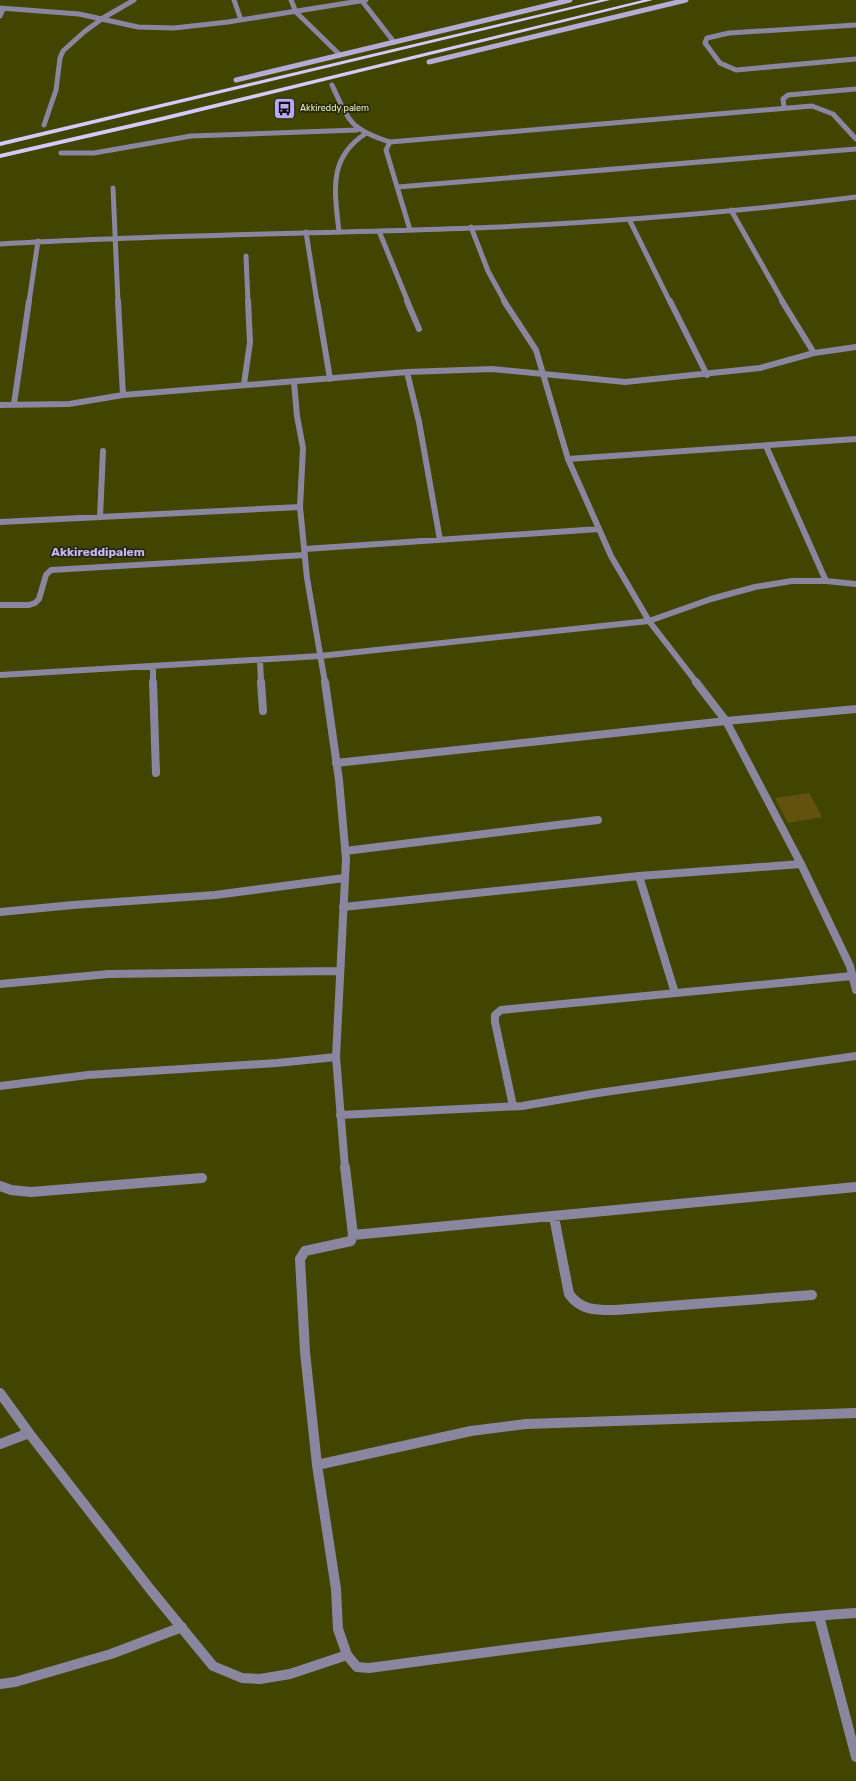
<svg xmlns="http://www.w3.org/2000/svg" width="856" height="1781" viewBox="0 0 856 1781" font-family="Rubik,sans-serif">
<rect width="100%" height="100%" fill="#414500"/>
<path fill="#63520e" d="M809 793 822 817 788 823 775 798Z"/>
<g fill="none" stroke-linecap="round" stroke-linejoin="round">
<path stroke="#8b869f" stroke-width="5" d="M856 25 729 33 707 38 705 43 720 63 736 70 856 59
M784 108 783 99 788 95 856 89"/>
<path stroke="#8b869f" stroke-width="5" d="M234 0 241 20
M291 0 296 12 340 55
M362 1 394 42
M0 8 79 14 138 27 174 28 228 22 366 0
M0 16 3 9
M332 85C349 122 350 129 390 142
M44 125 56 90 60 58 63 51 84 32 103 18 134 0
M61 153H94L191 136 357 130
M398 187 856 149
M113 188 118 302
M731 210 783 302
M629 219 670 302
M471 227 488 271 505 302
M410 230 386 150 390 142 812 106 833 114 856 139
M379 231 408 302
M306 232 317 302
M339 232C335 192 327 159 365 134
M0 244C166 234 333 234 500 227 619 221 738 212 856 197
M246 256 248 302
M29 302 38 241"/>
<path stroke="#8b869f" stroke-width="6" d="M118 301 123 395
M317 301 330 379
M407 301 419 329
M504 301 536 350 568 459 611 556 649 621 697 683
M670 301 707 375
M782 301 814 353
M407 372 419 422 440 540
M294 382 297 416 303 448 300 507 307 578 325 683
M244 384 250 342 248 301
M14 404 29 301
M0 405 69 404 123 395 407 372 492 369 625 382 760 368 814 353 856 347
M766 446 826 581
M568 459 856 439
M100 517 103 451
M0 522 300 507
M305 549 599 529
M0 605H29L35 603 39 599 46 575 51 570 305 555
M260 660 261 683
M153 666V683
M0 675 320 656 649 621 711 599 755 587 792 581H826L856 584"/>
<path stroke="#8b869f" stroke-width="8" d="M153 682 156 773
M261 682 263 711
M325 682 339 780 346 859 336 1057 345 1168
M856 709 726 721 801 864 850 966 856 990
M336 763 726 721 696 682
M345 851 598 820
M639 876 675 993
M343 907 639 876 801 864
M0 912 73 905 215 895 344 878
M0 984 109 974 339 971
M0 1086 88 1075 277 1063 336 1057
M513 1106 495 1022V1015L501 1010 852 976
M340 1115 522 1106 598 1093 856 1056"/>
<path stroke="#8b869f" stroke-width="10" d="M345 1167 353 1235 351 1241 305 1251 300 1259 305 1352 317 1465 336 1589 338 1629 347 1655 357 1667 369 1668C531 1646 693 1624 856 1613
M0 1186 11 1190 31 1192 202 1178
M554 1217 569 1294C581 1311 597 1310 616 1310L812 1295
M353 1235 856 1187
M0 1393 29 1433 150 1589 213 1666 242 1678 260 1679 290 1674 347 1655
M0 1444 29 1433
M317 1465 471 1431 526 1424 856 1413
M819 1616 856 1757
M0 1684 15 1682 111 1654 182 1627"/>
<path stroke="#b4acd5" stroke-width="5" d="M429 62 686 0
M236 80 570 0"/>
<path fill="#d4cafe" fill-rule="evenodd" d="M600 0H610L0 146V142Z
M643 0H653L161 121 0 158V154L161 117Z"/>
</g>
<defs>
<symbol id="bus-square" viewBox="-11 -11 22 22"><rect x="-9" y="-9" width="18" height="18" rx="4" fill="#baaaf6" stroke="#272a07"/><path d="M-5-6H5V4H4V6H2V4H-2V6H-4V4H-5ZM-3.5-4V0h7V-4ZM-3.5 1.2v1.5H-2V1.2ZM2 1.2v1.5H3.5V1.2Z" fill="#111"/></symbol>
</defs>
<g fill-rule="evenodd">
<use href="#bus-square" x="272" y="96" width="25" height="25"/>
</g>
<g text-anchor="middle" stroke-width="3.5" stroke-linejoin="round" paint-order="stroke">
<g font-size="9" fill="#e4eac2" stroke="#272a07" text-anchor="start">
<text x="300" y="111">Akkireddy palem</text>
</g>
<g font-size="12" font-weight="bold" fill="#c5b6fd" stroke="#272a07">
<text x="98" y="556">Akkireddipalem</text>
</g>
</g>
</svg>
